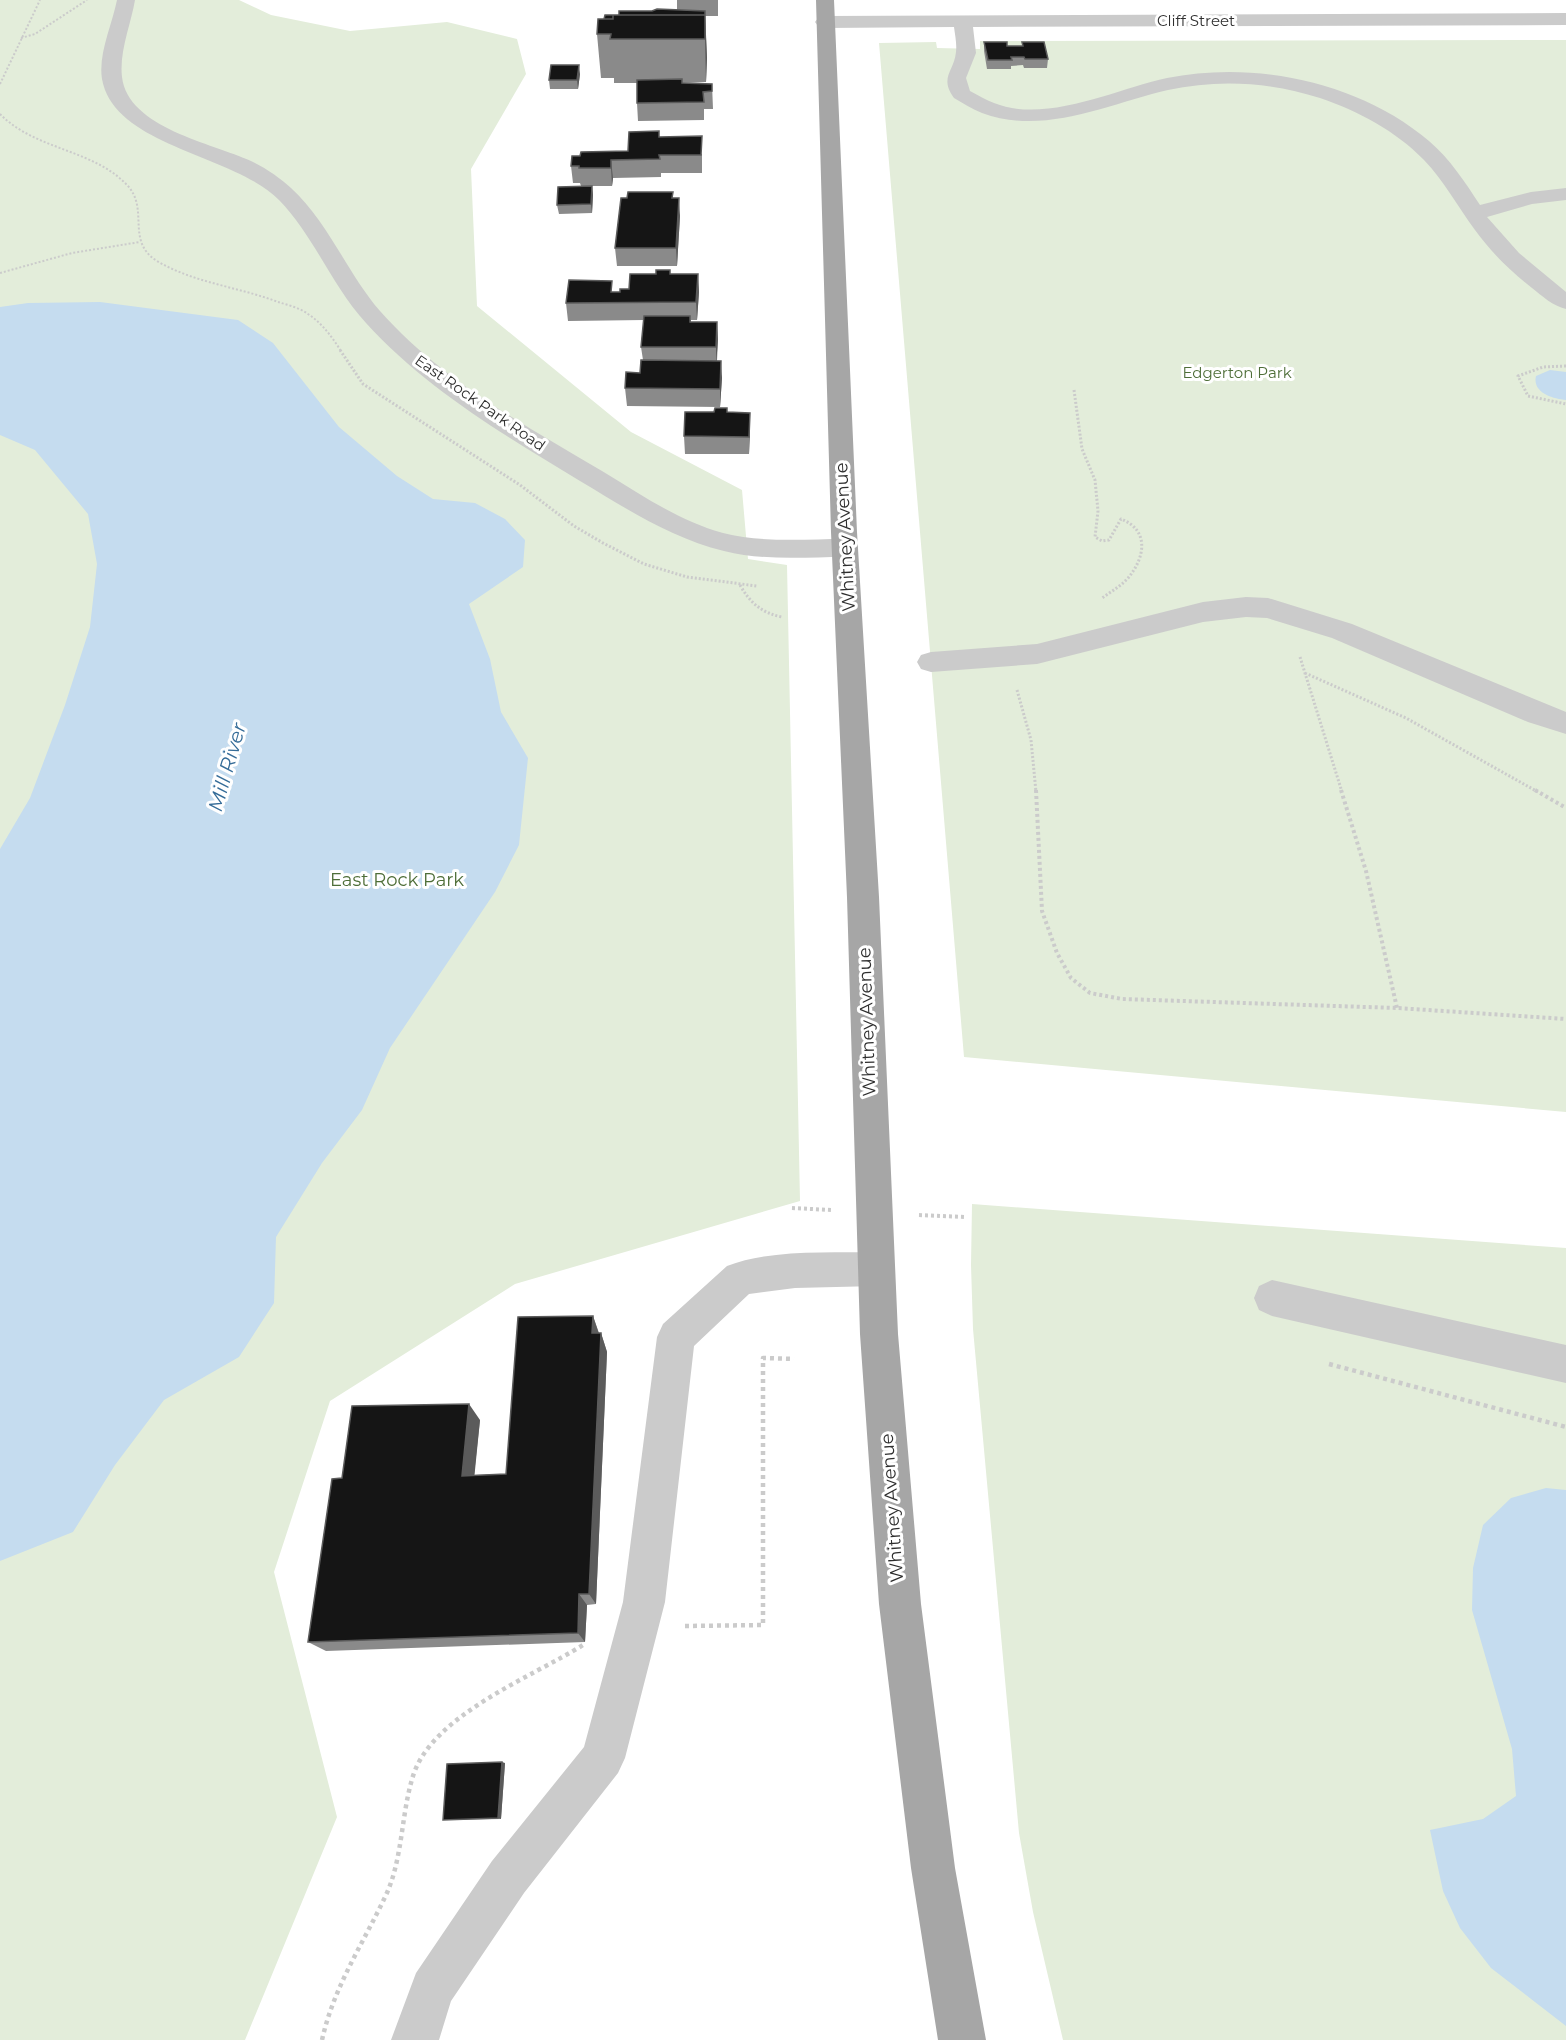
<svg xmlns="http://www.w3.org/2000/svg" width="1566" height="2040" viewBox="0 0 1566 2040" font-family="Montserrat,sans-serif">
<rect width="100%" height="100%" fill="#fff"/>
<path fill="#e3edda" d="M0 0H239L271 15 350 31 447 22 517 39 526 74 471 169 477 306 631 432 742 490 748 559 787 565 800 1201 515 1284 330 1401 274 1572 337 1817 245 2040H0Z
M1566 40V1112L964 1057 879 43 936 42 937 48 980 49V41Z
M972 1204 1566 1248V2040H1063L1033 1912 1019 1833 973 1329 971 1265Z"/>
<path fill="#c5dcef" d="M100 302 238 320 273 343 339 427 397 476 433 499 475 503 505 519 525 540 523 567 469 604 490 659 501 712 528 758 519 845 495 892 390 1048 362 1110 322 1163 276 1237 274 1303 239 1357 164 1400 115 1465 73 1532 0 1561V849L30 798 65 705 90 627 97 564 88 514 35 450 0 435V307L28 303Z
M1550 370 1566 372V400C1553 399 1532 393 1536 376Z
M1546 1488 1566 1490V2026L1491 1968 1460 1928 1443 1891 1430 1830 1483 1819 1516 1796 1512 1749 1472 1610 1473 1568 1483 1525 1511 1498Z"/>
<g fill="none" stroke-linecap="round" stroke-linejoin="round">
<path stroke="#cbcbcb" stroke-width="2" stroke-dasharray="2 2" stroke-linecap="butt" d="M21 38 35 34 87 0
M0 84 40 0
M0 114C35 150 93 149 127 185 150 209 125 241 157 261 194 283 239 287 278 302 288 305 300 308 308 314 322 323 332 337 341 351
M0 273 72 253 140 242"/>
<path stroke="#cbcbcb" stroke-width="3" stroke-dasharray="2 2" stroke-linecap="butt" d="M340 350 363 384 520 485 574 526 603 543 644 564 687 577 757 586
M1566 366 1543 367 1518 376 1528 396 1566 404
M1074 390 1082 449 1095 480 1098 511 1095 537 1102 541 1109 540 1121 519C1150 530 1145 558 1128 578 1120 587 1110 592 1101 599
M740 585C750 603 762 613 782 617
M1300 657 1342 792
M1305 673 1406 718 1538 792
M1017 690 1031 740 1036 792"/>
<path stroke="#cbcbcb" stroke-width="4" stroke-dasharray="3 3" stroke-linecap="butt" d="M1036 790 1042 911 1057 953 1071 978 1090 993 1122 999 1397 1008 1566 1019
M1341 790 1366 871 1397 1008
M1535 790 1566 808
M792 1208 831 1210
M919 1215 966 1217"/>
<path stroke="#cbcbcb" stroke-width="4.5" stroke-dasharray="4 4" stroke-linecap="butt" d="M1329 1364 1566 1427
M685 1626 763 1625V1358L794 1359
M322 2040C334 1986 363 1944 386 1895 403 1858 401 1814 413 1776 432 1715 532 1677 583 1645"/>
<path fill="#cbcbcb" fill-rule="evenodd" d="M117 0H135C131 24 119 52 122 77 128 128 212 143 251 161 266 168 280 178 291 188 329 223 347 273 380 311 441 380 524 425 602 471 640 494 679 521 723 533 762 543 805 539 845 539L854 542 858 548 854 554 845 557C805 557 763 561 724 551 671 538 627 509 580 481 504 435 426 389 366 323 332 286 314 236 279 200 234 154 114 147 102 79 98 54 112 25 117 0Z
M1566 13V25L973 27 976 53 966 78 970 91C978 95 986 100 994 103 1046 124 1116 89 1167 78 1255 60 1360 82 1429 141 1450 159 1465 182 1480 205L1531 192 1566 188V200L1532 204 1487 217 1519 253 1566 292V309C1553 306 1542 296 1532 288 1510 271 1491 252 1475 230 1458 207 1444 181 1424 160 1396 131 1358 111 1320 98 1271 82 1218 79 1168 90 1108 104 1044 136 982 113 972 109 963 103 954 98 939 77 954 72 956 52 957 44 955 35 954 27L825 28 818 26 815 22 818 18 825 16Z
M1246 597 1268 598 1352 624 1566 712V734L1528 722 1332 638 1267 618 1246 617 1203 622 1037 664 931 672 921 669 917 662 921 655 931 652 1037 644 1203 602Z
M877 1252 890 1257 895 1269 890 1281 877 1286 795 1288 749 1294 694 1346 665 1602 625 1758 618 1773 524 1893 451 2001 439 2040H391L416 1973 492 1861 584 1747 623 1602 657 1337 663 1324 727 1266C771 1249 830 1253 877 1252Z
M1272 1280 1566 1345V1383L1272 1316 1259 1310 1254 1298 1259 1286Z"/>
<path fill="#a6a6a6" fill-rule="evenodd" d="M816 0H834L857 532 879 897 898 1334 921 1604 955 1868 986 2040H938L911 1868 879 1604 860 1334 847 897 831 532Z"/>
</g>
<path fill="#8a8a8a" d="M677 0H718V16H705L707 58 706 82 682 83 712 84 713 109H704V120L638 121 637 103V83H614V78H601L597 34 604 19 619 15 652 11 677 10Z
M984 42 1007 46H1022V42L1048 59 1047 68H1024L1023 65 1011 66V69H987L984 51Z
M580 74 578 89H550L549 80Z
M659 131V137L702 154V173H661V177L613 178 612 186H592L593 195 592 213 559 214 557 205 581 186 580 183H573L571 166 580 156 628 151Z
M673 192V198L680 216 677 266H617L615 248Z
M670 270V274H698L699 292 697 320H691V322H717L718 340 717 361 722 378 720 407 627 406 625 388 640 373 643 360 641 347 644 320 568 321 566 303 613 292H620L629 289 656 274Z
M727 412 750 413 749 454H685L684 436Z
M593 1316 599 1333H601L607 1352 596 1604 587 1605 585 1642 326 1651 308 1642 342 1478 480 1420 474 1475 506 1474Z
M505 1763 501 1819 443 1820Z"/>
<path fill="#5b5b5b" d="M705 11 707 58 706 82 705 39Z
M579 65 580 74 578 89 577 80Z
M611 160 613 178 612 186 611 168Z
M592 186 593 195 592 213 591 204Z
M679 198 680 216 677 266 676 248Z
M698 274 699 292 697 320 696 302Z
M717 322 718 340 716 365V347Z
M721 361 722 378 720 407V389Z
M750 413V430L749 454V437Z
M593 1316 599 1334 592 1333Z
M601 1333 607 1352 596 1604 589 1594Z
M469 1404 480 1420 473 1490 462 1476Z
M579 1594 587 1605 585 1642 578 1633Z
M502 1762 505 1763 501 1819 498 1818Z"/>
<path fill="#151515" stroke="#5b5b5b" stroke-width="1.5" d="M657 9 705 11V15H613V19H604L605 15H619V11H652Z
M613 15H705V39H610L611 34H597L598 19H613Z
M984 42H1007V46H1023L1022 42H1044L1048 59H1025L1024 57H1011L1012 60H988Z
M551 65H579L577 80H549Z
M682 79V83L712 84V91L703 92 704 102 637 103V80Z
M659 131V137L702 136 701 155H659L660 159 611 160V168H579V166H571L572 156H580L581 152 628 151 629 132Z
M592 186 591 204 557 205 558 187Z
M628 192H673L672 198H679L676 248H615L621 198H627Z
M656 270H670V274H698L696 302 566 303 569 280 612 281 611 292H620V289H629L630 274H656Z
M644 316H690V322H717L716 347H641Z
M641 360 721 361 720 389 625 388 626 372 640 373Z
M715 408H727V412L750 413 749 437 684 436 685 412H714Z
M593 1316 592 1333H601L589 1594H579L578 1633 308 1642 332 1479 342 1478 352 1406 469 1404 462 1476 506 1474 518 1317Z
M502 1762 498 1818 443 1820 447 1764Z"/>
<g text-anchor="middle" stroke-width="6" stroke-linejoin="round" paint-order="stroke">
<g font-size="15" fill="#2e2e2e" stroke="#fff">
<text x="1196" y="26">Cliff Street</text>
<text transform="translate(480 403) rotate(35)" y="5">East Rock Park Road</text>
</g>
<g font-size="15" fill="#4e6e38" stroke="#fff">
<text x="1237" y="378">Edgerton Park</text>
</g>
<g font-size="18" fill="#2e2e2e" stroke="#fff">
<text transform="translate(845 537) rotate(-93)" y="6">Whitney Avenue</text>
<text transform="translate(867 1022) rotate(-92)" y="6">Whitney Avenue</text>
<text transform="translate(892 1508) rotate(-94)" y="6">Whitney Avenue</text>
</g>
<g font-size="18" fill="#4e6e38" stroke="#fff">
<text x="397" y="886">East Rock Park</text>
</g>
<g font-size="20" font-style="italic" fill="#356c98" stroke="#fff">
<text transform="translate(227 767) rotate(-74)" y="7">Mill River</text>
</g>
</g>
</svg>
